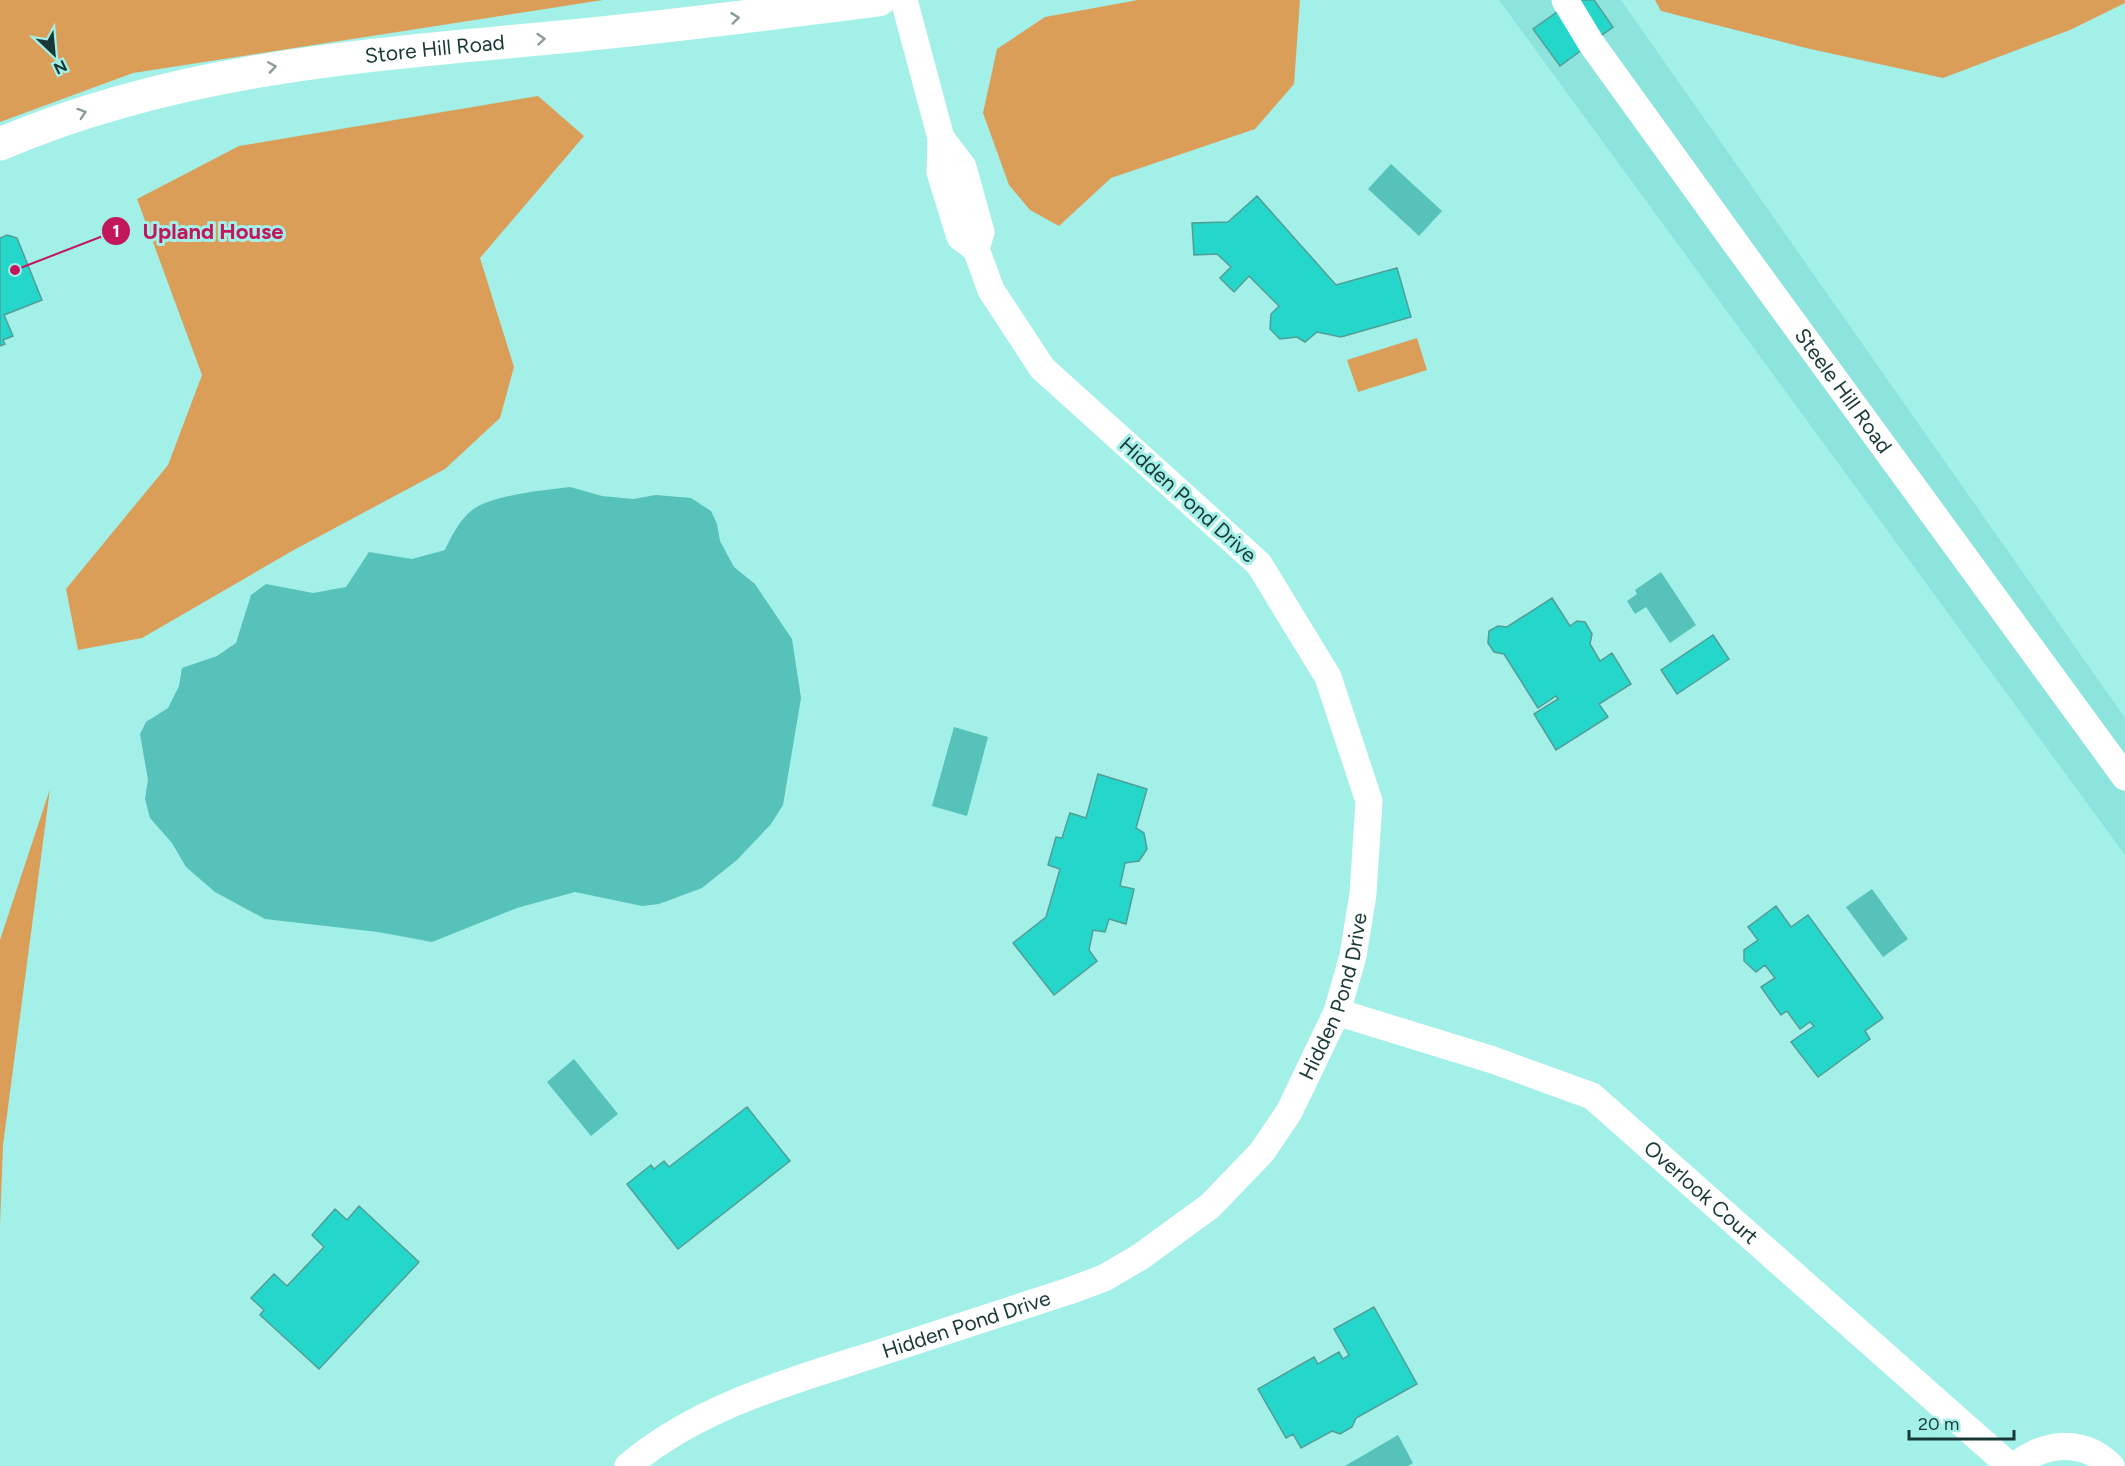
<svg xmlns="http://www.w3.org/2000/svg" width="2125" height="1466" viewBox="0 0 2125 1466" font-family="Figtree,sans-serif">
<rect width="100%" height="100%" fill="#a2f0e8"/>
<path fill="#8de4dc" d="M1499 0H1621L2125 718V855Z"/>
<path fill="#db9e59" d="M0 0H603L133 73 0 122Z
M1138 0H1300L1294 84 1255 129 1111 178 1059 226 1030 210 1009 185 983 113 997 49 1045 17Z
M1655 0H2125V3L2070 30 1943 78 1806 48 1661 11Z
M538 96 584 136 480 258 514 367 500 418 445 469 292 551 142 638 78 650 66 589 168 465 202 375 137 199 239 146Z
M1417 338 1427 370 1358 392 1347 360Z
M50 789 3 1145 0 1226V940Z"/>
<path fill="#57c2b9" d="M1391 164 1442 211 1419 236 1368 189Z
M570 487 602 496 633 499 656 495 691 498 711 511 717 524 720 541 734 567 755 584 792 639 801 698 783 805 771 824 737 860 702 888 659 904 642 906 575 892 517 908 432 942 378 932 265 919 215 892 186 867 172 843 150 818 145 799 148 780 140 734 146 722 168 708 179 686 182 668 217 656 236 643 251 595 266 584 313 593 346 587 369 552 412 559 445 550C451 537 459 521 471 511 490 495 545 490 570 487Z
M1661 572 1696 625 1670 643 1646 607 1635 614 1627 601 1637 594 1635 590Z
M954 727 988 737 967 816 932 806Z
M1872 889 1908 939 1883 957 1846 907Z
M574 1059 618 1114 591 1136 547 1082Z
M1398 1435 1413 1463 1408 1466H1345Z"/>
<path fill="#25d7cb" stroke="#519e97" stroke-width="1.5" d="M1574 0H1594L1613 27 1560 66 1533 29Z
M1257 196 1336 285 1397 268 1411 317 1341 337 1317 332 1305 342 1297 337 1280 339 1270 329 1271 314 1279 306 1249 276 1234 292 1220 278 1231 267 1217 254 1194 255 1192 223 1228 222Z
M7 235 17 238 42 300 4 315 13 336 3 340 5 344 0 346V238Z
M1552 598 1570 626 1577 621 1585 622 1592 634 1590 644 1600 661 1612 653 1631 684 1599 704 1608 717 1556 750 1534 714 1558 699 1556 696 1538 708 1504 654 1494 652 1488 643 1489 631 1498 626 1507 627Z
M1713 635 1729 659 1677 694 1661 670Z
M1098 774 1147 789 1136 828 1144 833 1147 849 1139 861 1125 863 1120 886 1134 889 1126 924 1109 919 1105 932 1093 930 1089 950 1097 961 1054 995 1013 943 1046 917 1060 869 1048 865 1056 837 1062 838 1070 813 1086 818Z
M1776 906 1791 927 1808 915 1883 1018 1865 1031 1870 1039 1818 1077 1791 1042 1814 1026 1810 1022 1800 1029 1787 1011 1781 1015 1761 987 1775 978 1765 965 1756 972 1744 961V950L1758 940 1748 927Z
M747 1107 790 1161 678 1249 627 1184 651 1165 654 1169 664 1161 669 1167Z
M359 1206 419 1262 319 1369 260 1315 264 1310 251 1298 274 1274 287 1286 324 1247 312 1235 335 1209 347 1220Z
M1374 1307 1417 1384 1356 1418 1352 1427 1340 1434 1332 1431 1301 1448 1293 1434 1286 1438 1258 1389 1314 1357 1318 1364 1339 1352 1343 1359 1349 1355 1334 1329Z"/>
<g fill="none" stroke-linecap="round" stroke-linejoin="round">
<g stroke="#fff" stroke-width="27">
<path d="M904 0 941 138"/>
<path id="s1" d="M1565 0 1591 43 1736 244 2125 777"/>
<path d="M941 138 963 167 981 232 976 249 960 237 940 172Z"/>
<path id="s2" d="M1337 1012 1493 1060 1592 1096 2010 1466"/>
<path id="s3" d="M628 1466C699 1406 791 1381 879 1353 942 1333 1005 1312 1069 1291L1104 1278 1140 1257 1210 1206 1262 1152 1289 1112 1337 1012 1353 956 1363 894 1369 801 1328 677 1259 564 1042 368 991 290 976 249"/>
<path d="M2015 1466C2044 1442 2083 1438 2111 1466"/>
</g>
<path stroke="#fff" stroke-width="33" id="s4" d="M0 144C179 68 358 56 550 38 659 28 769 14 879 0"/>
</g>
<defs><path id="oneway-chevron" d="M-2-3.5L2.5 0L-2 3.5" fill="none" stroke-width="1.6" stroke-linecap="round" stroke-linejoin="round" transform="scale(1.5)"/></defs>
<g stroke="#8c9c9a">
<use href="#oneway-chevron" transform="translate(735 18) rotate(-7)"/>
<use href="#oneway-chevron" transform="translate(541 39) rotate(-5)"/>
<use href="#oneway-chevron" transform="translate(272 67) rotate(-9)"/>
<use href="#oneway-chevron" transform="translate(82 113) rotate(-18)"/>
</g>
<g text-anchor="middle" stroke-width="6" stroke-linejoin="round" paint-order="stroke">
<g font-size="21" fill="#183836" stroke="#a2f0e8">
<text dy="7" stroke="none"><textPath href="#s4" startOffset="447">Store Hill Road</textPath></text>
<text dy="7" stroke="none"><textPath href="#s1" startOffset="480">Steele Hill Road</textPath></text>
<text transform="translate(1188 500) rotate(42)" y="7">Hidden Pond Drive</text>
<text dy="7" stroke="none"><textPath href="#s3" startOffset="891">Hidden Pond Drive</textPath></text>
<text dy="7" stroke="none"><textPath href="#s2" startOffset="414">Overlook Court</textPath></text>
<text dy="7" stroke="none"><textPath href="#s3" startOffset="369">Hidden Pond Drive</textPath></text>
</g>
</g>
<path fill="none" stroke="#c2185b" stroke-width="2" d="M15 270L116 231"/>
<g fill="#c2185b" stroke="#a2f0e8" stroke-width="2">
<circle cx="15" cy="270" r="6"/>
<circle cx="116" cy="231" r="15"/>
</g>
<g font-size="18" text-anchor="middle" font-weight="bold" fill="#fff">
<text x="116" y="237">1</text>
</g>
<g font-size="22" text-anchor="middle" font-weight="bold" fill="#c2185b" stroke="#a2f0e8" stroke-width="6" stroke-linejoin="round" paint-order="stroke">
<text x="213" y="239">Upland House</text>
</g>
<g transform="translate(54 54) rotate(154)" stroke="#a2f0e8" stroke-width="4.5" paint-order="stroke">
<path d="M0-4.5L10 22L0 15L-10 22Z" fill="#183836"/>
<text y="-9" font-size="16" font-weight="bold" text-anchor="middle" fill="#183836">N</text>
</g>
<path d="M1909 1430v9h105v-9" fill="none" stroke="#183836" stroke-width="3"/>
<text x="1918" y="1430" font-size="18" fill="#183836" stroke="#a2f0e8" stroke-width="4.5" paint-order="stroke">20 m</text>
</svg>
